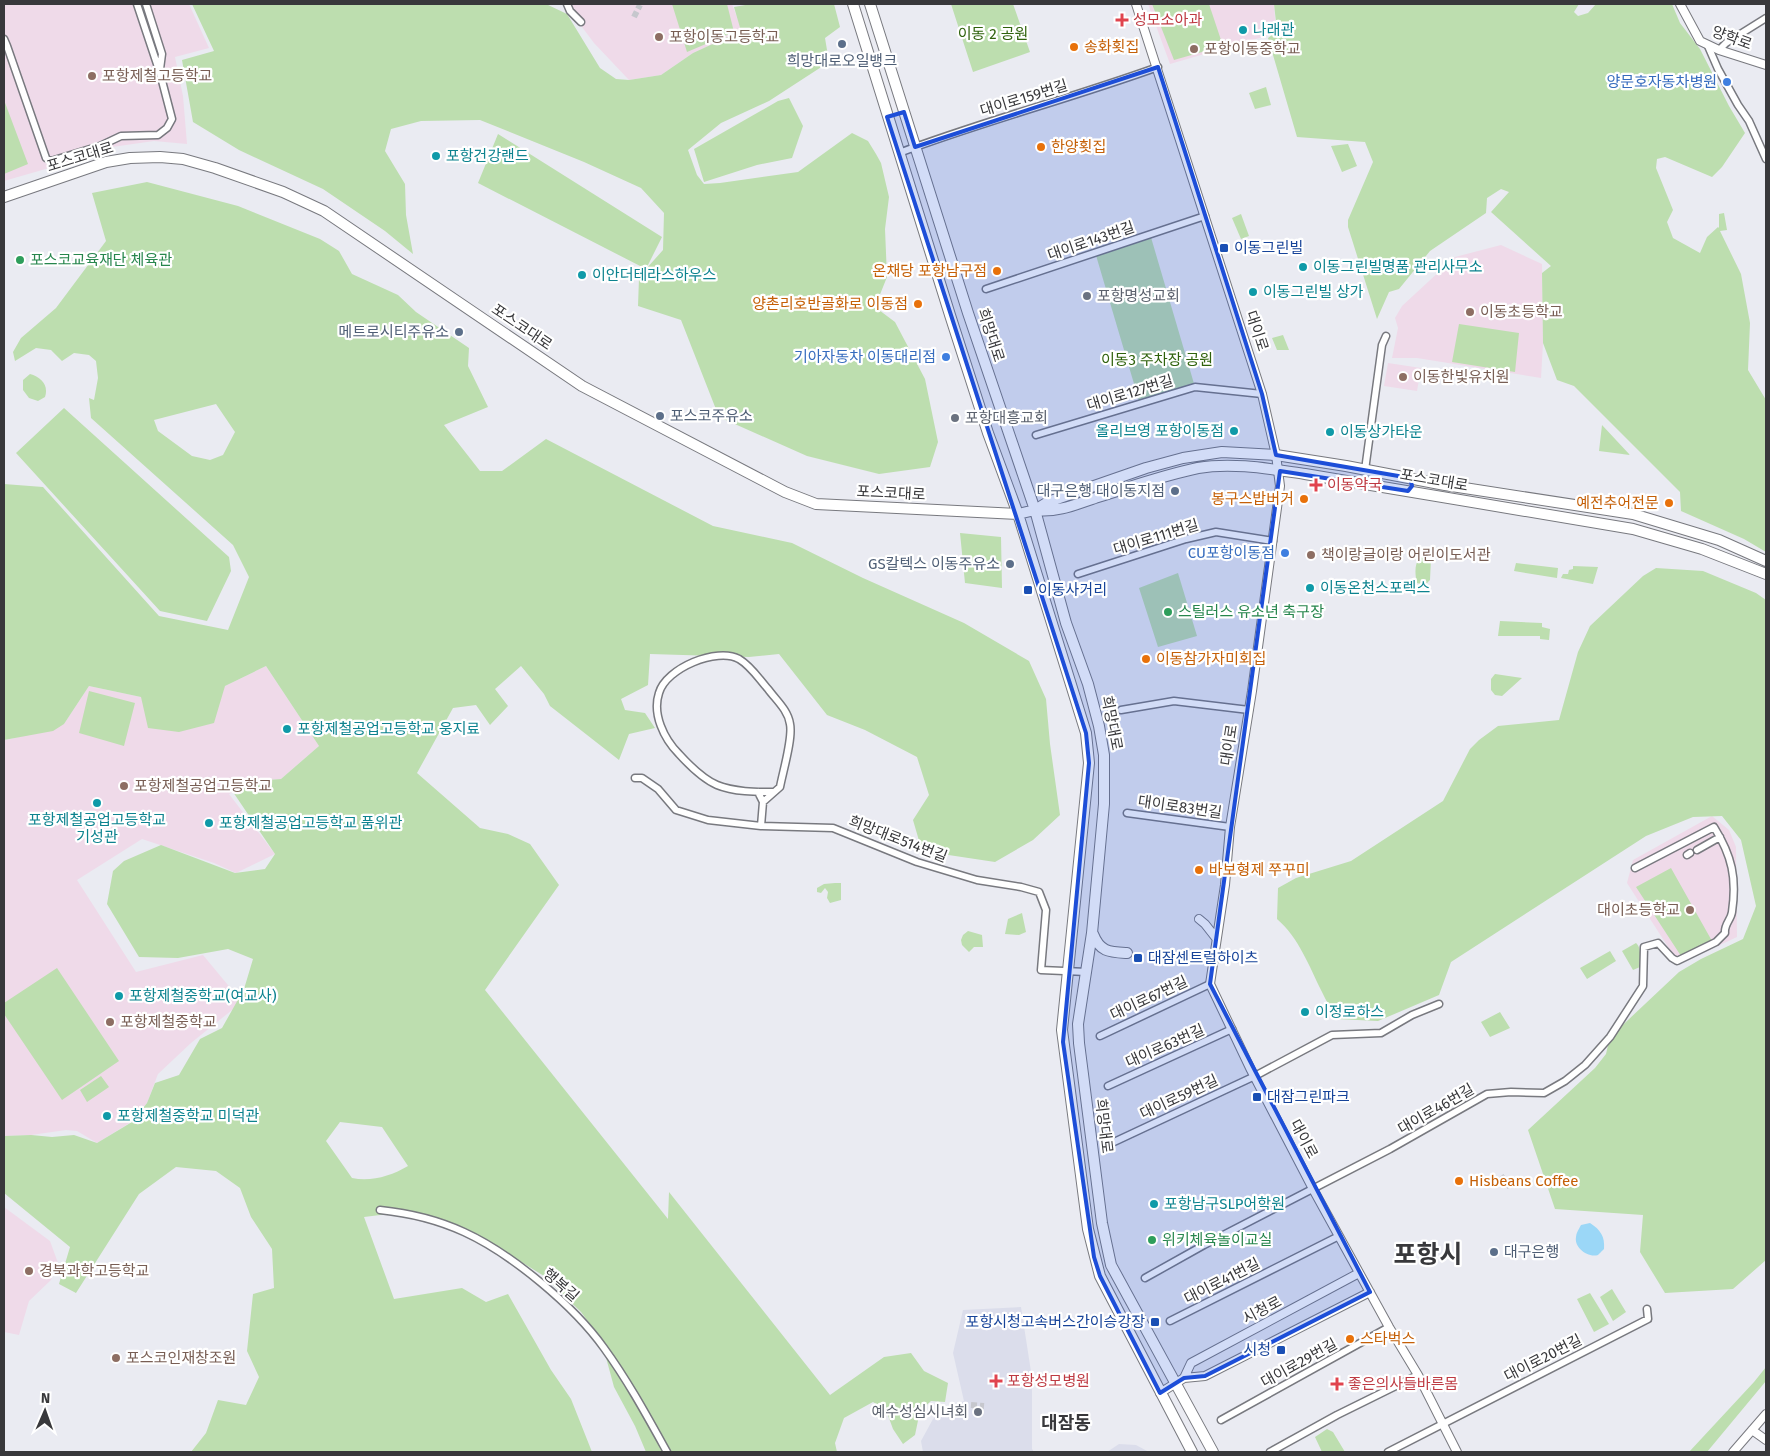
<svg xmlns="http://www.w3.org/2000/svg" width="1770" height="1456" viewBox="0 0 1770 1456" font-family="'Fira Sans','Noto Sans KR',sans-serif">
<rect width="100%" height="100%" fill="#eaebf2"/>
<path fill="#dbddeb" d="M1021 1307 1032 1378V1449L1034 1452H923L921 1441 933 1419 946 1408 964 1401 953 1353 963 1310Z
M1119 1444 1136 1445 1149 1452H1107Z"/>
<path fill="#efdae9" d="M4 4H189L209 48 175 57 183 96 187 144 154 141 112 147 49 168 4 181Z
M570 4H732L742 31 693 53 661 75 629 80 594 43 576 19Z
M1148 4H1274L1276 33 1170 64Z
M1501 245 1542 264 1543 343 1541 378 1417 358H1392L1398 328 1395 318 1402 306 1455 257Z
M1388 363 1421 368 1417 391 1384 386Z
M266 666 319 746 281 779 254 781 229 794 275 854 236 873 214 863 142 839 77 880 136 972 203 955 242 1002 191 1043 158 1074 147 1103 131 1122 97 1143 77 1131 66 1130 31 1135 4 1136V740L11 739 64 724 89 686 141 697 225 686Z
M1712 816 1729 830 1736 847 1737 937 1679 964 1627 883 1633 860Z
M4 1207 50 1241 58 1263 51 1280 29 1301 19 1335 4 1332Z"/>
<path fill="#bddeaf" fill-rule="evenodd" d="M192 4H546L567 14 600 68 616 79 629 80 661 75 693 53 741 31 734 7 751 4H834L840 27 825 38 829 62 769 101 721 123 688 150 697 175 704 184 720 183 798 172 852 133 868 141 876 154 881 163 889 197 885 229 887 277 875 307 895 322 925 379 938 442 930 467 879 474 807 456 719 417 681 320 638 306 639 278 646 269 478 183 498 134 662 237 646 269 663 250 664 213 641 188 584 162 480 120 421 121 391 129 385 151 405 184 406 215 413 254 385 231 323 189 239 150 193 122 182 60 214 51Z
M672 4H727L734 32 687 52Z
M951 4H1013L1030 52 973 72Z
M1152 4H1209L1223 46 1174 60Z
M1274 4H1579L1574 12 1578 16 1588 13 1596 4H1672L1680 23 1700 49 1729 106 1745 133 1722 167 1712 177 1665 157 1657 159 1656 168 1673 210 1667 222 1673 238 1700 253 1707 237 1718 227 1719 228V214L1724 213 1727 230 1720 231 1741 274 1750 323 1748 370 1766 400V552L1744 539 1681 511 1680 492 1574 386 1557 380 1543 343 1542 273 1551 266 1491 212 1509 192 1501 189 1487 198 1486 213 1430 251 1399 289 1389 292 1377 319 1348 227V220L1373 162 1365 142 1297 137 1268 38 1277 31Z
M1266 87 1271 105 1255 109 1249 93Z
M789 98 803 126 792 158 757 165 704 182 694 149 778 101Z
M4 100 28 164 4 174Z
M1348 144 1357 166 1342 172 1331 146Z
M147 182 238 206 320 239 339 251 352 274 398 295 416 312 469 348 468 366 488 407 444 425 480 471H502L546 439 713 526 792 543 863 578 964 623 1029 661 1046 699 1050 744 1060 815 1033 840 995 862 922 851 913 820 929 795 917 757 865 730 827 715 779 654 749 657 650 654 648 685 621 699 625 710 645 713 655 728 629 734 619 760 550 706 544 694 521 666 495 689 508 706 490 725 476 705 453 708 417 773 480 828 508 834 530 844 559 885 485 990 668 1219 669 1192 830 1395 884 1357 911 1353 924 1371 948 1383 945 1402 931 1401 920 1411 915 1435 903 1444 893 1429 886 1410 873 1402 844 1418 835 1443 837 1452H646L635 1426 614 1387 601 1339 581 1312 544 1276 492 1244 412 1211 364 1217 394 1299 462 1288 486 1302 508 1294 551 1370 571 1399 592 1452H191L206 1433 218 1400 246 1405 259 1377 247 1351 253 1294 274 1288 272 1249 251 1217 240 1188 216 1171 176 1167 139 1194 76 1293 59 1284 70 1247 4 1193V1136L31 1135 52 1137 74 1135 97 1143 132 1122 147 1103 155 1083 179 1075 200 1039 222 1028 244 989 253 959 228 949 178 958 139 957 107 904 113 871 124 861 161 845 235 873 265 869 275 854 233 792 254 781 281 779 319 746 266 666 225 686 214 723 179 732 148 728 141 697 89 686 64 724 53 731 4 740V484L43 487 159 616 228 630 249 577 233 545 91 418 89 398 94 400 98 378 96 361 89 355 74 353 62 361 51 350 36 348 15 361 13 352 21 338 56 308 106 241 92 193ZM216 404 235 432 223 455 210 460 192 456 158 431 154 420ZM340 1122 382 1127 408 1166C391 1176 371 1182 352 1178L326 1141Z
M1241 214 1249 236 1241 239 1232 218Z
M1150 234 1195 387 1140 404 1095 252Z
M1459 324 1519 333 1515 372 1452 362Z
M1283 335 1289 350H1277L1272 338Z
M30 374C41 377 49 385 45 397L38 401 29 398 23 390V380Z
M64 408 229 557 231 571 207 621 160 611 16 453Z
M1602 425 1630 455 1599 451Z
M960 533 1001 537 1002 588 965 583Z
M1420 557 1431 558 1430 580 1425 585 1417 583C1415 575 1414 564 1420 557Z
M1516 563 1558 568 1557 578 1514 571Z
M1573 566 1598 567 1593 584 1561 578 1563 574H1568L1569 570 1573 569Z
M1656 568 1703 571 1756 593 1766 600V1260L1733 1289 1665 1293 1640 1252 1643 1215 1555 1209 1528 1130 1595 1068 1606 1054 1610 1037 1679 972 1701 959 1743 939 1756 906 1741 840 1722 816 1693 817 1646 836 1451 962 1439 995 1378 1021 1337 1019C1332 1010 1326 1001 1322 992 1309 966 1299 938 1277 919L1278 888 1296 878 1351 861 1443 801 1470 749 1479 740 1498 726 1559 720 1578 652 1590 626 1643 576Z
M1178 573 1197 636 1158 647 1139 588Z
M1500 621 1542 623V627L1550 629 1549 640 1540 639V636H1498Z
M1495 674 1522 678 1502 696 1495 695 1491 690V679Z
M89 691 135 703 124 746 79 733Z
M1671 868 1712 941 1681 956 1636 887Z
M835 883H841V900L830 903 827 898 828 892 825 888 821 893 817 892V888L824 884Z
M1022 913 1026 932 1019 935 1005 934 1008 919Z
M968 931 982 935 983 947H974L969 952 962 945 961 940 963 935Z
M1636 943C1642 948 1640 960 1640 967L1633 970 1622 951Z
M1610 951 1616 961 1587 979 1580 968Z
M57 968 119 1061 62 1100 4 1014V1003Z
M1500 1012 1510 1028 1490 1037 1481 1022Z
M101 1076 109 1087 87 1102 80 1090Z
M1612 1289 1626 1312 1613 1321 1600 1297Z
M1590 1293 1609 1324 1594 1332 1577 1299Z
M1766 1367V1381L1707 1452H1689L1754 1382Z
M1327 1429 1333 1432 1345 1452H1322L1315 1437Z"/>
<path fill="#9bd7f7" d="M1590 1223C1601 1230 1605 1237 1604 1249 1603 1250 1599 1254 1598 1255 1587 1258 1574 1247 1576 1237 1576 1233 1579 1229 1581 1225Z"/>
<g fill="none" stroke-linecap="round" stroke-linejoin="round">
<path stroke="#c6c7cd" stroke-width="6" stroke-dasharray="6 3" stroke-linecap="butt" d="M634 17 640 5
M1501 1176 1510 1187
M971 1405 984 1406"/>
<defs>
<path id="minor" d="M146 4 162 54 160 69
M567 4 570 11 581 22
M4 39 7 46 46 158 51 161 100 146 121 136 158 135 167 128 172 119 160 73 137 4
M1708 46 1718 69 1738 105 1749 121 1766 159
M1719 50 1726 43 1766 18
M899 153C984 121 1072 98 1158 67
M986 289 1205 216
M1036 435 1195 387 1262 394
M1365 470 1382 345 1386 336
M1078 574 1186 539 1216 532 1273 541
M1121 710 1174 701 1249 710
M635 778H642L658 789 676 810 708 820 761 826 833 828 917 862 977 880 1021 887 1039 892 1046 910 1041 970 1087 972
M758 792 763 802 761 826
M763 802 780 787C783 771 793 738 790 724 788 710 776 700 768 689 759 679 751 666 739 659 717 647 666 668 659 693 652 714 664 739 679 754 689 765 703 779 717 785 734 792 756 792 773 792
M1127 813 1230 827
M1697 850 1720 837
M1687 855 1690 853
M1100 1036 1210 984
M1108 1086 1232 1029
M1114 1142 1255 1076 1332 1035 1381 1033 1412 1015 1439 1004
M380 1210C409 1213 438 1220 464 1232 512 1254 574 1306 604 1348 628 1381 647 1416 667 1452
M1145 1278 1204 1245 1390 1149 1487 1094 1511 1092 1544 1093 1565 1081 1585 1065 1610 1037 1643 986 1644 947 1658 943 1672 958 1677 961 1716 942 1725 933C1724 924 1731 920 1732 912 1737 878 1732 856 1714 827L1635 868
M1170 1321 1339 1236
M1221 1420 1389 1327
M1270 1452 1337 1415 1418 1375
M1388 1452 1648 1319 1647 1309"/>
<path id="tertiary" d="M1136 4 1262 394 1276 455 1280 486 1252 691 1230 827 1225 885 1210 984 1251 1070 1313 1189 1389 1327 1418 1375 1457 1452
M1680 4 1700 41 1719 50 1766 65
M1199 919 1205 924 1216 938
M1184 1378 1205 1376 1370 1292
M1160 1393 1184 1378 1191 1363 1359 1273
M1752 1430 1766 1440
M1733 1452 1766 1414"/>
<path id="primary" d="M853 4 950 315 988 433 1018 514 1086 733 1089 763 1062 1030 1088 1229 1100 1276 1192 1452
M870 4 968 313 1035 510 1066 623 1088 684 1099 726 1104 755V804L1092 933 1078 1024 1079 1043 1102 1223 1111 1265 1213 1452
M4 197 106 162 130 158 160 157 183 159 215 168 283 192 324 211 582 386 785 492 816 504 1018 514 1035 510 1048 502 1146 468 1183 458 1222 452 1276 455 1346 466 1445 485 1633 514 1719 540 1766 561
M1035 510C1057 513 1077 504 1098 497 1131 487 1164 475 1198 468 1233 462 1270 469 1305 474L1633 529 1702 549 1766 574
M1093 934C1100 952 1109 952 1127 953"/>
</defs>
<use href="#minor" stroke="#78797f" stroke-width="9"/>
<use href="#tertiary" stroke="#78797f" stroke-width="10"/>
<use href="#primary" stroke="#78797f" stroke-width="12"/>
<use href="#minor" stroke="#fff" stroke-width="6"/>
<use href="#tertiary" stroke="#fff" stroke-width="8"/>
<use href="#primary" stroke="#fff" stroke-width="10"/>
</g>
<path fill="#1d4ed8" fill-opacity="0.2" stroke="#1d4ed8" stroke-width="4" stroke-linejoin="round" d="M1158 67 1262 394 1276 455 1410 478 1412 486 1408 491 1280 471 1210 984 1370 1292 1205 1376 1184 1378 1160 1393 1100 1276 1094 1257 1063 1042 1089 763 1086 733 887 117 904 112 915 147Z"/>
<g fill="#e0444e" stroke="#fff" stroke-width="2">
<path d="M1119.5 12.5h5v5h5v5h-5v5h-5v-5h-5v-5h5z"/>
<path d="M1313.5 477.5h5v5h5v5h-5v5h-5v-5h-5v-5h5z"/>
<path d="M993.5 1373.5h5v5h5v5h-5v5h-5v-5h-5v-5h5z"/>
<path d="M1334.5 1376.5h5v5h5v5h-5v5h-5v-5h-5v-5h5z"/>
</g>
<g fill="#0f9aa8" stroke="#fff" stroke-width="2">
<circle cx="1243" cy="30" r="5"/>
<circle cx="436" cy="156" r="5"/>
<circle cx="1303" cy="267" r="5"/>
<circle cx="582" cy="275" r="5"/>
<circle cx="1253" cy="292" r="5"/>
<circle cx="1234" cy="431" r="5"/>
<circle cx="1330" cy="432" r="5"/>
<circle cx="1310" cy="588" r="5"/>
<circle cx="287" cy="729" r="5"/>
<circle cx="97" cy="803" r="5"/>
<circle cx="209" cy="823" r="5"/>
<circle cx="119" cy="996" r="5"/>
<circle cx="1305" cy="1012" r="5"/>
<circle cx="107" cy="1116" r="5"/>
<circle cx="1154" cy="1204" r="5"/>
</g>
<g fill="#8d6e63" stroke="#fff" stroke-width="2">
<circle cx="659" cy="37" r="5"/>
<circle cx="1194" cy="49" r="5"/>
<circle cx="92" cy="76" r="5"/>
<circle cx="1470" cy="312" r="5"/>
<circle cx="1403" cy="377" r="5"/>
<circle cx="1311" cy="555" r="5"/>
<circle cx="124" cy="786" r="5"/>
<circle cx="1690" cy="910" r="5"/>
<circle cx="110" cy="1022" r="5"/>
<circle cx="29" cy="1271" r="5"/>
<circle cx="116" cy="1358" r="5"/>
</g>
<g fill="#5c6f8a" stroke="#fff" stroke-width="2">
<circle cx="842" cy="44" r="5"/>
<circle cx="459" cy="332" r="5"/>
<circle cx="660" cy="416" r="5"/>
<circle cx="1175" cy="491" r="5"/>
<circle cx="1010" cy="564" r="5"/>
<circle cx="1494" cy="1252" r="5"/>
</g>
<g fill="#e8710a" stroke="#fff" stroke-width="2">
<circle cx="1074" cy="47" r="5"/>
<circle cx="1041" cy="147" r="5"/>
<circle cx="997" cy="271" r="5"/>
<circle cx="918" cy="304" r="5"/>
<circle cx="1304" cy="499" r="5"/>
<circle cx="1669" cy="503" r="5"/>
<circle cx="1146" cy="659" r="5"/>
<circle cx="1199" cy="870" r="5"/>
<circle cx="1459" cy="1181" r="5"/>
<circle cx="1350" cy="1339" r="5"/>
</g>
<g fill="#3f7fe0" stroke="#fff" stroke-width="2">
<circle cx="1727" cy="82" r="5"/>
<circle cx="946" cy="357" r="5"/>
<circle cx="1285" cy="553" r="5"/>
</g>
<g fill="#1a4fb4" stroke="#fff" stroke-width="2">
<rect x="1219" y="243" width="10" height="10" rx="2.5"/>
<rect x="1023" y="585" width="10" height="10" rx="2.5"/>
<rect x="1133" y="953" width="10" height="10" rx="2.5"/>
<rect x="1252" y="1092" width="10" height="10" rx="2.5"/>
<rect x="1150" y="1317" width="10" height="10" rx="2.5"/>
<rect x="1276" y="1345" width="10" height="10" rx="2.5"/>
</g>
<g fill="#2e9e5b" stroke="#fff" stroke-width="2">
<circle cx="20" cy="260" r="5"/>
<circle cx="1168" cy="612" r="5"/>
<circle cx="1152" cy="1240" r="5"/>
</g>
<g fill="#6b7280" stroke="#fff" stroke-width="2">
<circle cx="1087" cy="296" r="5"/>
<circle cx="955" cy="418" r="5"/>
<circle cx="978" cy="1412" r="5"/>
</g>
<g text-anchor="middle" stroke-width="4.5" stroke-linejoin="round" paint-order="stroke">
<g font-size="15" fill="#be3a42" stroke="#fff" text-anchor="start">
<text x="1133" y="25">성모소아과</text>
<text x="1327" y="490">이동약국</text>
<text x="1007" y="1386">포항성모병원</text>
<text x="1348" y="1389">좋은의사들바른몸</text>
</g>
<g font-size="15" fill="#0d838f" stroke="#fff" text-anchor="start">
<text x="1253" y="35">나래관</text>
<text x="446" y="161">포항건강랜드</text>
<text x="1313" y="272">이동그린빌명품 관리사무소</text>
<text x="592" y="280">이안더테라스하우스</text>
<text x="1263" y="297">이동그린빌 상가</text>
<text x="1224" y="436" text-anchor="end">올리브영 포항이동점</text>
<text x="1340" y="437">이동상가타운</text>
<text x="1320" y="593">이동온천스포렉스</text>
<text x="297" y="734">포항제철공업고등학교 웅지료</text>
<text x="97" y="825" text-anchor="middle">포항제철공업고등학교<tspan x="97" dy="17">기성관</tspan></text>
<text x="219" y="828">포항제철공업고등학교 품위관</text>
<text x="129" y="1001">포항제철중학교(여교사)</text>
<text x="1315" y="1017">이정로하스</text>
<text x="117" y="1121">포항제철중학교 미덕관</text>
<text x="1164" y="1209">포항남구SLP어학원</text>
</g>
<g font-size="15" fill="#2f620c" stroke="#fff">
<text x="993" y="39">이동 2 공원</text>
<text x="1157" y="365">이동3 주차장 공원</text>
</g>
<g font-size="15" fill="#785e54" stroke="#fff" text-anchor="start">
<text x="669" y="42">포항이동고등학교</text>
<text x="1204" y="54">포항이동중학교</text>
<text x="102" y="81">포항제철고등학교</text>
<text x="1480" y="317">이동초등학교</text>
<text x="1413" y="382">이동한빛유치원</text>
<text x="1321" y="560">책이랑글이랑 어린이도서관</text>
<text x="134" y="791">포항제철공업고등학교</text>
<text x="1680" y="915" text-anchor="end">대이초등학교</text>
<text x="120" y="1027">포항제철중학교</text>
<text x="39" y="1276">경북과학고등학교</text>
<text x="126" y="1363">포스코인재창조원</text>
</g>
<g font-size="15" fill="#38383b" stroke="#fff">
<text transform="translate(1732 38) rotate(20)" y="5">양학로</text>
<text transform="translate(1024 98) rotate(-17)" y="5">대이로159번길</text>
<text transform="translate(80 157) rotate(-17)" y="5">포스코대로</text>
<text transform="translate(1091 241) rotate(-19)" y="5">대이로143번길</text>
<text transform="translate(522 327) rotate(34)" y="5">포스코대로</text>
<text transform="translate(1257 331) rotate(72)" y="5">대이로</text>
<text transform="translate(991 335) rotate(72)" y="5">희망대로</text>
<text transform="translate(1130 393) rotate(-17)" y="5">대이로127번길</text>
<text transform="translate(1434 480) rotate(10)" y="5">포스코대로</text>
<text transform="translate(891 493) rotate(3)" y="5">포스코대로</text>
<text transform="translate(1156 537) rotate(-17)" y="5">대이로111번길</text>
<text transform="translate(1112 723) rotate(79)" y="5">희망대로</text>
<text transform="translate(1229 745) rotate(-81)" y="5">대이로</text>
<text transform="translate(1180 807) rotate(8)" y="5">대이로83번길</text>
<text transform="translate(898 839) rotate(21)" y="5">희망대로514번길</text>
<text transform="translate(1149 998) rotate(-25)" y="5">대이로67번길</text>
<text transform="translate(1165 1046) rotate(-24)" y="5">대이로63번길</text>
<text transform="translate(1179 1097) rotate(-25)" y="5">대이로59번길</text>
<text transform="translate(1436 1109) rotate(-30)" y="5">대이로46번길</text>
<text transform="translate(1104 1126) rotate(83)" y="5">희망대로</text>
<text transform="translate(1304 1139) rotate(62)" y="5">대이로</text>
<text transform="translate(1222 1281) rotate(-27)" y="5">대이로41번길</text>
<text transform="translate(561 1285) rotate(41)" y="5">행복길</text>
<text transform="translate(1262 1310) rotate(-28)" y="5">시청로</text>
<text transform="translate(1543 1358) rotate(-27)" y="5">대이로20번길</text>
<text transform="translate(1299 1363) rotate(-29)" y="5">대이로29번길</text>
</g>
<g font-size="15" fill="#c56008" stroke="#fff" text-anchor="start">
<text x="1084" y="52">송화횟집</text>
<text x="1051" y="152">한양횟집</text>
<text x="987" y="276" text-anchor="end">온채당 포항남구점</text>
<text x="908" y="309" text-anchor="end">양촌리호반골화로 이동점</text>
<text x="1294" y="504" text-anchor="end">봉구스밥버거</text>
<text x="1659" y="508" text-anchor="end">예전추어전문</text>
<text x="1156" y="664">이동참가자미회집</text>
<text x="1209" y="875">바보형제 쭈꾸미</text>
<text x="1469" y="1186">Hisbeans Coffee</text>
<text x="1360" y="1344">스타벅스</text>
</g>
<g font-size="15" fill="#4e5e75" stroke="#fff" text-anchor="end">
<text x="842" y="66" text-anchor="middle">희망대로오일뱅크</text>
<text x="449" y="337">메트로시티주유소</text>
<text x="670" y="421" text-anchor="start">포스코주유소</text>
<text x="1165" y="496">대구은행 대이동지점</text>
<text x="1000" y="569">GS칼텍스 이동주유소</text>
<text x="1504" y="1257" text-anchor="start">대구은행</text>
</g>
<g font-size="15" fill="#366cbe" stroke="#fff" text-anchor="end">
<text x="1717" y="87">양문호자동차병원</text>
<text x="936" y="362">기아자동차 이동대리점</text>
<text x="1275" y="558">CU포항이동점</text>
</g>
<g font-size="15" fill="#164399" stroke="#fff" text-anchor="start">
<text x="1234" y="253">이동그린빌</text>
<text x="1038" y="595">이동사거리</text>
<text x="1148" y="963">대잠센트럴하이츠</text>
<text x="1267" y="1102">대잠그린파크</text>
<text x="1145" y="1327" text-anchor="end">포항시청고속버스간이승강장</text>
<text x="1271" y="1355" text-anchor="end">시청</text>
</g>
<g font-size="15" fill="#27864d" stroke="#fff" text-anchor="start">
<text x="30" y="265">포스코교육재단 체육관</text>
<text x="1178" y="617">스틸러스 유소년 축구장</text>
<text x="1162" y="1245">위키체육놀이교실</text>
</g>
<g font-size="15" fill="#5b616d" stroke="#fff" text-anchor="start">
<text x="1097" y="301">포항명성교회</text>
<text x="965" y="423">포항대흥교회</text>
<text x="968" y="1417" text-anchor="end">예수성심시녀회</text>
</g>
<g font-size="18" font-weight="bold" fill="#38383b" stroke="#fff">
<text x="1066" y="1429">대잠동</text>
</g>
<g font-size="25" font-weight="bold" fill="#38383b" stroke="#fff">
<text x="1428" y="1263">포항시</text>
</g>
</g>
<rect width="1770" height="1456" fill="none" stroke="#38383b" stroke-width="10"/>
<g transform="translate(45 1411) rotate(2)" stroke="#ffffff" stroke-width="4" paint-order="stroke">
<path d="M0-4L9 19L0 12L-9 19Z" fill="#38383b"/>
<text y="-8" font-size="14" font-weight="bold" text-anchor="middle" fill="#38383b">N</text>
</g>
</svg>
